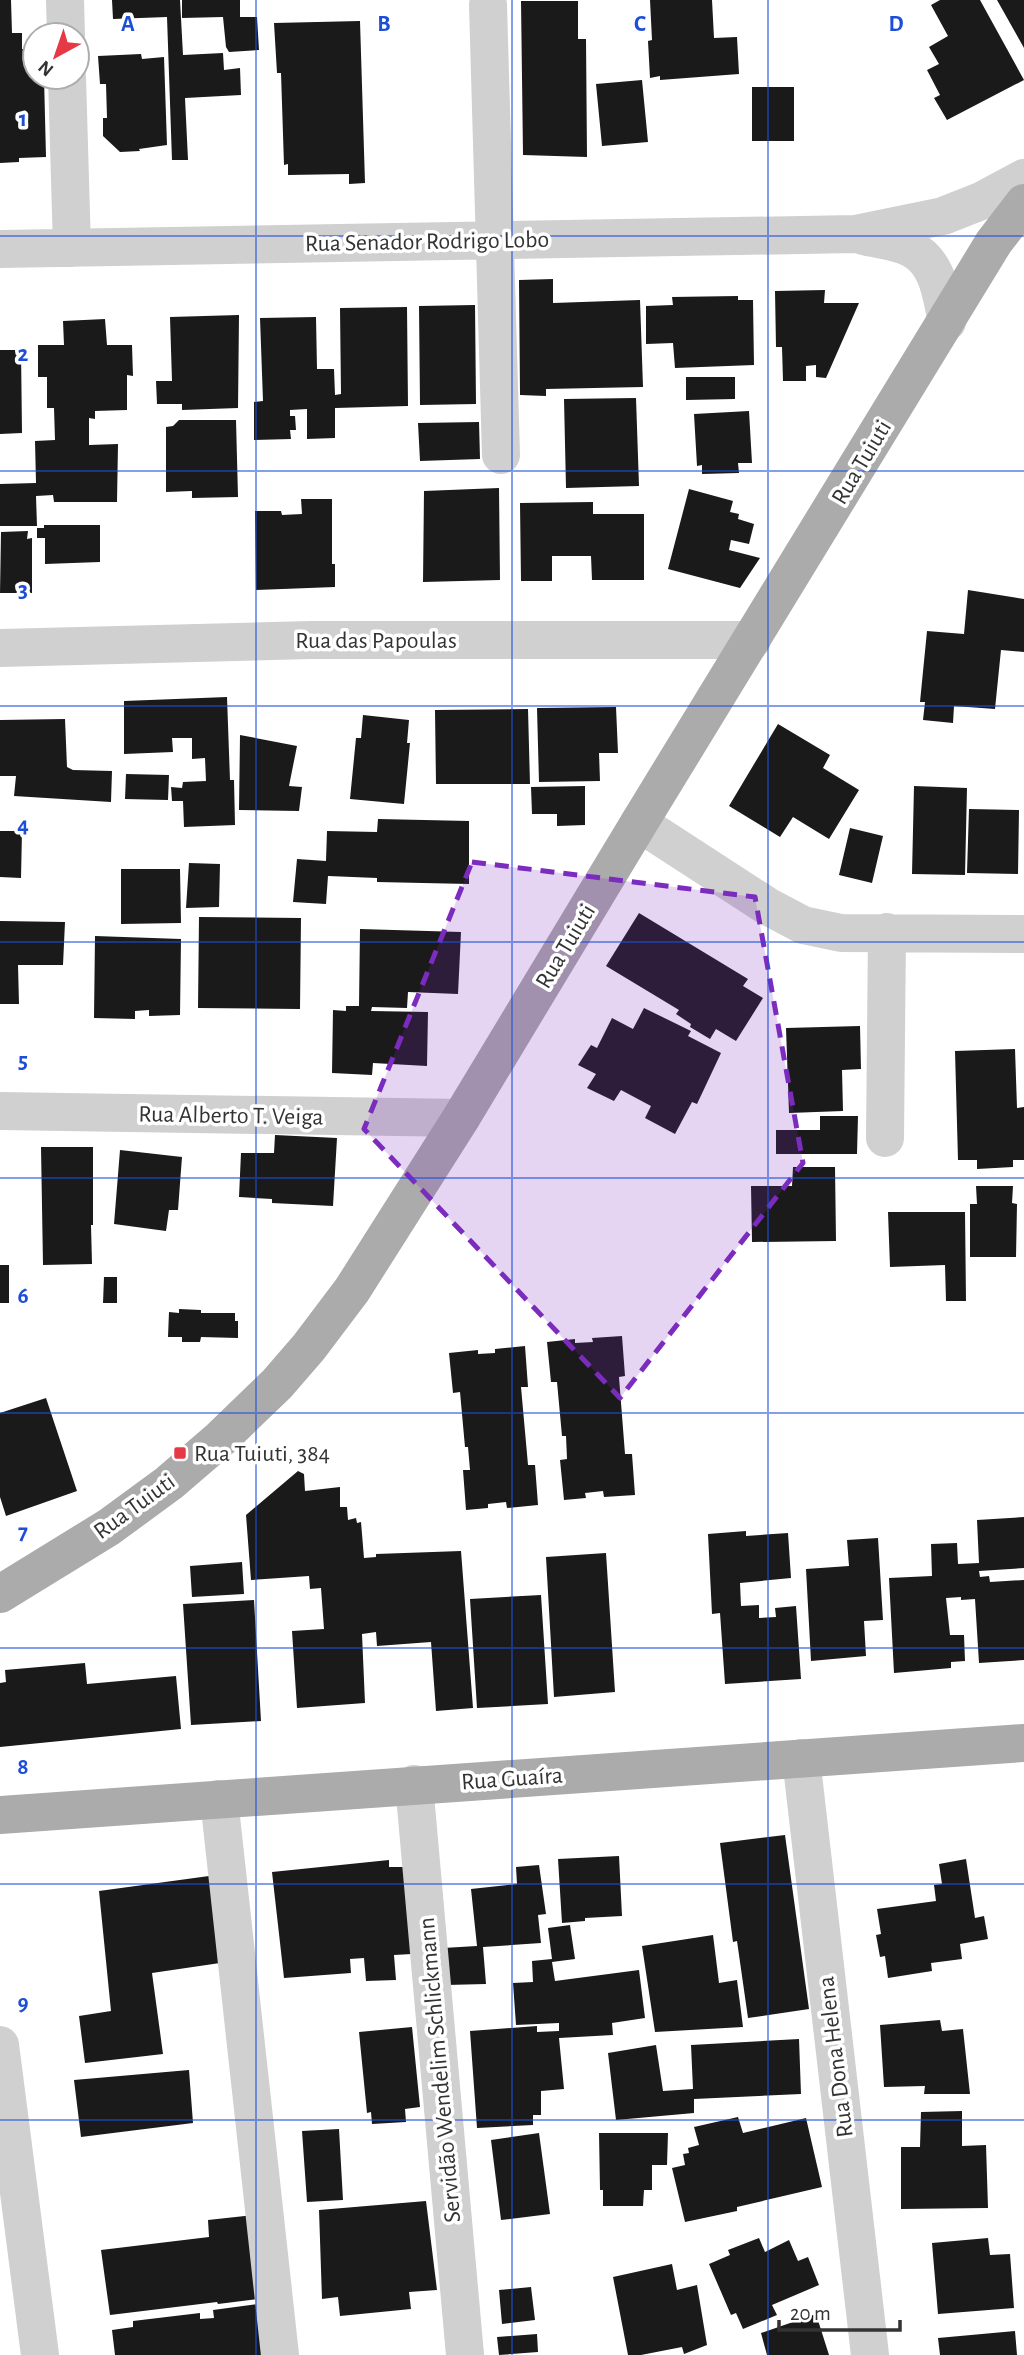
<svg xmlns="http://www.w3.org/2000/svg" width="1024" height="2355" viewBox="0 0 1024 2355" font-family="'Alegreya Sans',sans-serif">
<rect width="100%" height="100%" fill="#fff"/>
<path fill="#1a1a1a" d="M0 0H11L12 33H22V49L35 48V77H44L46 157 19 158V162L0 163Z
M112 0H180L183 55 223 53 224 70 240 68 241 95 185 98 188 160H172L167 17 113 19Z
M182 0H240V17H257L259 50 229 52 226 47 223 17 182 18Z
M650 0H712L714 38 737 37 739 74 660 80V76L650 78 648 41 652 40Z
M940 0H980L1024 80 947 120 934 98 940 95 927 70 939 64 929 47 948 36 931 5Z
M997 0H1024V48Z
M521 1H578V39H586L587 157 523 155Z
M360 21 365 183 349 184V174L288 175V164L284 165 281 73H277L274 23Z
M141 54 142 59 164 57 167 145 139 149 140 151 120 152 103 136V118H107L106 84H100L98 56Z
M642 80 648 142 602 146 596 84Z
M752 87H794V141H752Z
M553 279V303L640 300 643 387 546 389V396L520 395 519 280Z
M825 290 824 303H859L826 378 816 377V365L806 366V381H783L782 347H776L775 291Z
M738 296V300H753L754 365 675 368 673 343 646 344V306L673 305 672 297Z
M475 305 476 404 420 405 419 306Z
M407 307 408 406 335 408V438L307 439V409L290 410V416H295L296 430H290L291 439 254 440V402L263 401 260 318 316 317 317 369H334L335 395 341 394 340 308Z
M239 315 238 408 182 410V404H157L156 381H172L170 317Z
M105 319 107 345H132L133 376 127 375V410L95 411V419L89 418V445L118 444 117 502H54L53 495 36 496 37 526H0V484L36 483 35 441 55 440 54 408H47V377H38V345H64L63 321Z
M0 350H21L22 433 0 434Z
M686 377H735V399L686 400Z
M636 398 639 486 566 488 564 399Z
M749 411 752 463H738L739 473 702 474V465L697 466 694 414Z
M179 420H236L238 497 192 498V491L166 492V427L173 426Z
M479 422 480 459 420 461 418 423Z
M499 488 500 580 423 582 424 491Z
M689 489 733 501 730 512 739 514 738 519 754 524 749 544 731 540 729 550 760 558 740 588 668 569Z
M301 499H332V564H335V587L256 590 255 511H281L282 515 302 514Z
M593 502V514H644V580H592L591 556H552V581H521L520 503Z
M44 525H100V562L45 564V538H37V528H44Z
M28 531 27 539 32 538V593H0L1 532Z
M968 590 1024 599V652L1001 650 995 709 954 706 953 723 923 720 925 702H920L927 631 964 634Z
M227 697 230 780H234L235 825 184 827 183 801H172L171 787 182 788 183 782 206 781 205 758 192 759V738H172L173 752 124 754V701Z
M616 707 618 753H599L600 781 539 782 537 708Z
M528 709 530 784H436L435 710Z
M363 715 409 720 407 743H410L404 804 350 799 356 738H361Z
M65 719 67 767 73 770 112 771 111 802 14 796 16 776H0V720Z
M778 724 830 755 823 768 859 790 829 839 793 817 780 837 729 806Z
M240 735 297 746 289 786 302 787 299 811 239 810Z
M126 774 169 775 168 800 125 799Z
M585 786V825L557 826V814H532L531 787Z
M914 786 967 788 965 875 912 874Z
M969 809 1019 810 1018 874 967 873Z
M378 819 469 821V884L377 882V878L328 876 326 904 293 902 297 859 326 861 327 831 377 832Z
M850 828 883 836 872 883 839 875Z
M0 831H22L21 878 0 877Z
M189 863 220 864 219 907 186 908Z
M121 869H180L181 923 121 924Z
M639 913 748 979 743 986 763 998 736 1041 716 1029 710 1039 690 1027 691 1024 676 1014 679 1010 606 966Z
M199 917 301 918 300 1009 198 1008Z
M0 921 65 922 63 965H18L19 1004H0Z
M360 929 461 932 458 994 408 992 407 1008 372 1007 371 1011 428 1012 427 1066 373 1063 372 1075 332 1073 333 1010 346 1011V1006H359Z
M95 936 181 939 180 1015 149 1016V1010L135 1011V1019L94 1018Z
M644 1008 691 1031 688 1036 721 1053 697 1104 692 1102 675 1134 645 1118 651 1106 621 1090 614 1101 587 1088 596 1074 578 1065 591 1045 597 1048 612 1018 633 1029Z
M860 1026 861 1069 842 1070 843 1111 789 1113 786 1028Z
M1015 1049 1017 1108 1024 1107V1160H1013V1167L977 1169V1160H958L955 1051Z
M820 1116H858L857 1154H776V1130H820Z
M275 1135 337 1138 333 1206 272 1203V1199L239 1197 241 1153H274Z
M41 1147H93V1225H91L92 1264 43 1265Z
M120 1150 182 1157 178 1210H169L166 1231 114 1224Z
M793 1167H835L836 1241 752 1242 751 1186H792Z
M976 1186H1013L1012 1203 1017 1204 1016 1257H970V1204H977Z
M888 1212H965L966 1301H946L945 1265 890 1267Z
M0 1265H9V1303H0Z
M104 1277H117V1303H103Z
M179 1309 201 1310V1313H235V1321H238V1338L201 1337 200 1342H182V1337H168L169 1312 179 1313Z
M622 1336 625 1376 619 1377 625 1454H632L635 1495 604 1497 603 1491 585 1493 586 1498 564 1500 560 1460 567 1459 566 1436H562L557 1382H551L547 1342 575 1339V1343L593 1342 592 1338Z
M525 1346 528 1387H521L528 1465H535L538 1505 507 1508 506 1502 488 1504V1508L466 1510 463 1470H470L468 1447H465L460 1392 453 1393 449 1353 478 1350V1354L495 1353V1349Z
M46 1398 77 1491 6 1516 0 1497V1413Z
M298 1471 304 1474 305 1491 340 1487V1507H347L348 1520 356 1518 357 1523 361 1522 364 1558 376 1557V1554L461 1551 473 1708 436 1711 431 1642 377 1646 376 1632 362 1634 365 1703 297 1708 292 1631 324 1629 321 1588 310 1589 309 1576 251 1580 246 1515Z
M1024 1517V1568L979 1571 980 1577 989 1576 990 1582 1024 1580V1660L979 1663 975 1599 961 1600V1597L946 1598 950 1635H964L965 1661 951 1662V1668L894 1673 889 1578 932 1576 931 1544 957 1543 958 1564 979 1563 977 1520Z
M746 1531V1536L788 1533 791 1578 740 1583 741 1606 759 1605V1618L776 1617 775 1608 796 1606 801 1679 725 1684 720 1613 712 1614 708 1534Z
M878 1538 883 1620 864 1621 866 1656 811 1661 806 1569 849 1566 847 1540Z
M606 1553 615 1692 554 1697 546 1557Z
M242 1562 244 1594 192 1597 190 1566Z
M541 1595 548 1704 477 1708 470 1599Z
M254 1600 261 1721 191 1725 183 1604Z
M85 1663 87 1684 176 1676 181 1729 0 1747V1683L6 1682 5 1670Z
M785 1835 809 2009 748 2018 737 1941 733 1942 720 1843Z
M619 1856 622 1916 585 1918V1921L562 1923 558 1859Z
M966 1859 975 1918 984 1916 988 1939 960 1944 962 1959 931 1963 932 1971 888 1978 885 1956 880 1957 876 1935 881 1934 877 1909 936 1901 934 1885 942 1884 939 1864Z
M389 1860V1867H404L412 1954 394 1955 396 1980 366 1981 364 1958 350 1959 351 1973 284 1978 272 1872Z
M539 1865 546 1914 538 1915 541 1943 483 1947 486 1984 446 1985 443 1948 477 1946 471 1889 517 1884 516 1867Z
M209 1876 220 1963 152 1973 163 2054 85 2063 79 2016 111 2011 99 1891Z
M570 1925 575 1959 552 1962 555 1981 639 1970 645 2018 612 2023 613 2035 559 2038 564 2089 541 2091V2115H533V2125L477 2128 470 2031 537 2026V2032L559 2031V2023L516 2025 513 1983 533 1982 532 1961 552 1959 548 1928Z
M713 1935 719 1983 737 1980 743 2027 655 2032 642 1946Z
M940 2020 942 2031 963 2029 970 2094H924L925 2086 884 2087 880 2025Z
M412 2027 420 2107 405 2109 406 2122 372 2124 371 2112 367 2113 359 2032Z
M799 2039 801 2094 694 2099V2113L616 2120 608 2053 656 2045 663 2091 693 2089 691 2045Z
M189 2070 193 2123 81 2137 74 2080Z
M962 2111V2146L986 2145 988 2208 901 2209V2147H920L921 2112Z
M738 2117 743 2133 806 2118 822 2187 737 2207V2211L685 2222 672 2168 685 2165 683 2154 689 2153 688 2148 699 2145 694 2127Z
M339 2129 343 2200 307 2202 302 2131Z
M539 2133 550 2214 501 2220 491 2140Z
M599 2133H668L667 2165H652V2190H644L643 2206H603V2190H600Z
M426 2201 437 2290 409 2292 411 2309 340 2316 338 2297 322 2299 319 2210Z
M254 2215 265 2298 218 2304 217 2302 110 2315 101 2250 209 2237 208 2220Z
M759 2238 765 2252 789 2240 798 2261 808 2257 819 2285 772 2305 777 2315 743 2329 736 2313 731 2315 709 2264 730 2255 728 2250Z
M988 2238 990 2255 1010 2254 1014 2308 938 2314 932 2243Z
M672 2264 677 2290 697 2285 707 2345 684 2354 682 2347 641 2355H628L613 2277Z
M531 2287 535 2320 502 2324 499 2290Z
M265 2303 272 2355H115L112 2330 133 2327V2321L200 2313V2319L214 2318 213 2310Z
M816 2314 829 2355H767L761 2333Z
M1015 2331 1017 2355H940L938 2338Z
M537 2334 538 2352 499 2355 497 2337Z"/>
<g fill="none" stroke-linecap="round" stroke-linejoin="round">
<path stroke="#d0d0d0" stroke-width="38" d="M65 0 66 35
M488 5 501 455
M67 77 72 248
M863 236C878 240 899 241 912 249 939 264 941 295 947 322
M0 249 855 234 943 216 981 201 1024 178
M0 648 310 640H752
M639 823 767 906 803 925 841 933 1024 934
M0 1111 461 1118
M885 1138 887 932
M801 1758 870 2355
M414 1784 465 2355
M219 1799 280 2355
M0 2045 40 2355"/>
<path stroke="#ababab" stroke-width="38" d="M0 1594 109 1527 169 1483 219 1440 277 1384 309 1347 352 1290 461 1118 639 823 994 242 1024 203
M0 1815 1024 1743"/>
</g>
<path fill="#7b2cbf" fill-opacity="0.2" stroke="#7b2cbf" stroke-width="5" stroke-dasharray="14 9" stroke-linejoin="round" d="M472 862 755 897 803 1163 620 1398 364 1129Z"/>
<path fill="none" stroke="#1d4ed8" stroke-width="2" stroke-opacity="0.55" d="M256 0V2355M512 0V2355M768 0V2355M0 236H1024M0 471H1024M0 706H1024M0 942H1024M0 1178H1024M0 1413H1024M0 1648H1024M0 1884H1024M0 2120H1024"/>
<rect fill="#e63946" stroke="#fff" stroke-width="2.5" x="173" y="1446" width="14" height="14" rx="3.5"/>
<g text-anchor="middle" stroke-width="7" stroke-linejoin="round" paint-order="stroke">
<g font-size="24" fill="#333" stroke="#fff">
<text transform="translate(427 241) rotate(-1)" y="8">Rua Senador Rodrigo Lobo</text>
<text transform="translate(861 462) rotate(-59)" y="8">Rua Tuiuti</text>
<text x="376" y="648">Rua das Papoulas</text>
<text transform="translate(565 946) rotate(-59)" y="8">Rua Tuiuti</text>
<text transform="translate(231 1115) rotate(1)" y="8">Rua Alberto T. Veiga</text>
<text transform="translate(134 1506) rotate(-36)" y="8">Rua Tuiuti</text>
<text transform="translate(512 1778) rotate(-4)" y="8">Rua Guaíra</text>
<text transform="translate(835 2057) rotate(-97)" y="8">Rua Dona Helena</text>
<text transform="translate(439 2070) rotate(-95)" y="8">Servidão Wendelim Schlickmann</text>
</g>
<g font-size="24" fill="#333" stroke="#fff" text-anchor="start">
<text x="194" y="1461">Rua Tuiuti, 384</text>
</g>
</g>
<g font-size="23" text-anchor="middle" font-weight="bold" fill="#1d4ed8" stroke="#fff" stroke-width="7" stroke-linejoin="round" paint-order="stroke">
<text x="128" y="31">A</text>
<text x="384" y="31">B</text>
<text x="640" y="31">C</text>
<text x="896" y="31">D</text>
<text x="23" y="126">1</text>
<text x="23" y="361">2</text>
<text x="23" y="597">3</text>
<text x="23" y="832">4</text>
<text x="23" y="1068">5</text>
<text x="23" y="1303">6</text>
<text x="23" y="1539">7</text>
<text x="23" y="1774">8</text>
<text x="23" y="2010">9</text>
</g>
<g transform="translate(56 56) rotate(220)"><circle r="33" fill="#ffffff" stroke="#adadad" stroke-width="2"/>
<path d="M0-5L12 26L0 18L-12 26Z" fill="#e63946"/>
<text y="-10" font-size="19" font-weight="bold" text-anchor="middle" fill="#333333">N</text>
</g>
<path d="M779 2320v10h121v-10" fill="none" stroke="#333333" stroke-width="3.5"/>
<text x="790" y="2320" font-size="21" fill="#333333" stroke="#ffffff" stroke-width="5" paint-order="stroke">20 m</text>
</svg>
